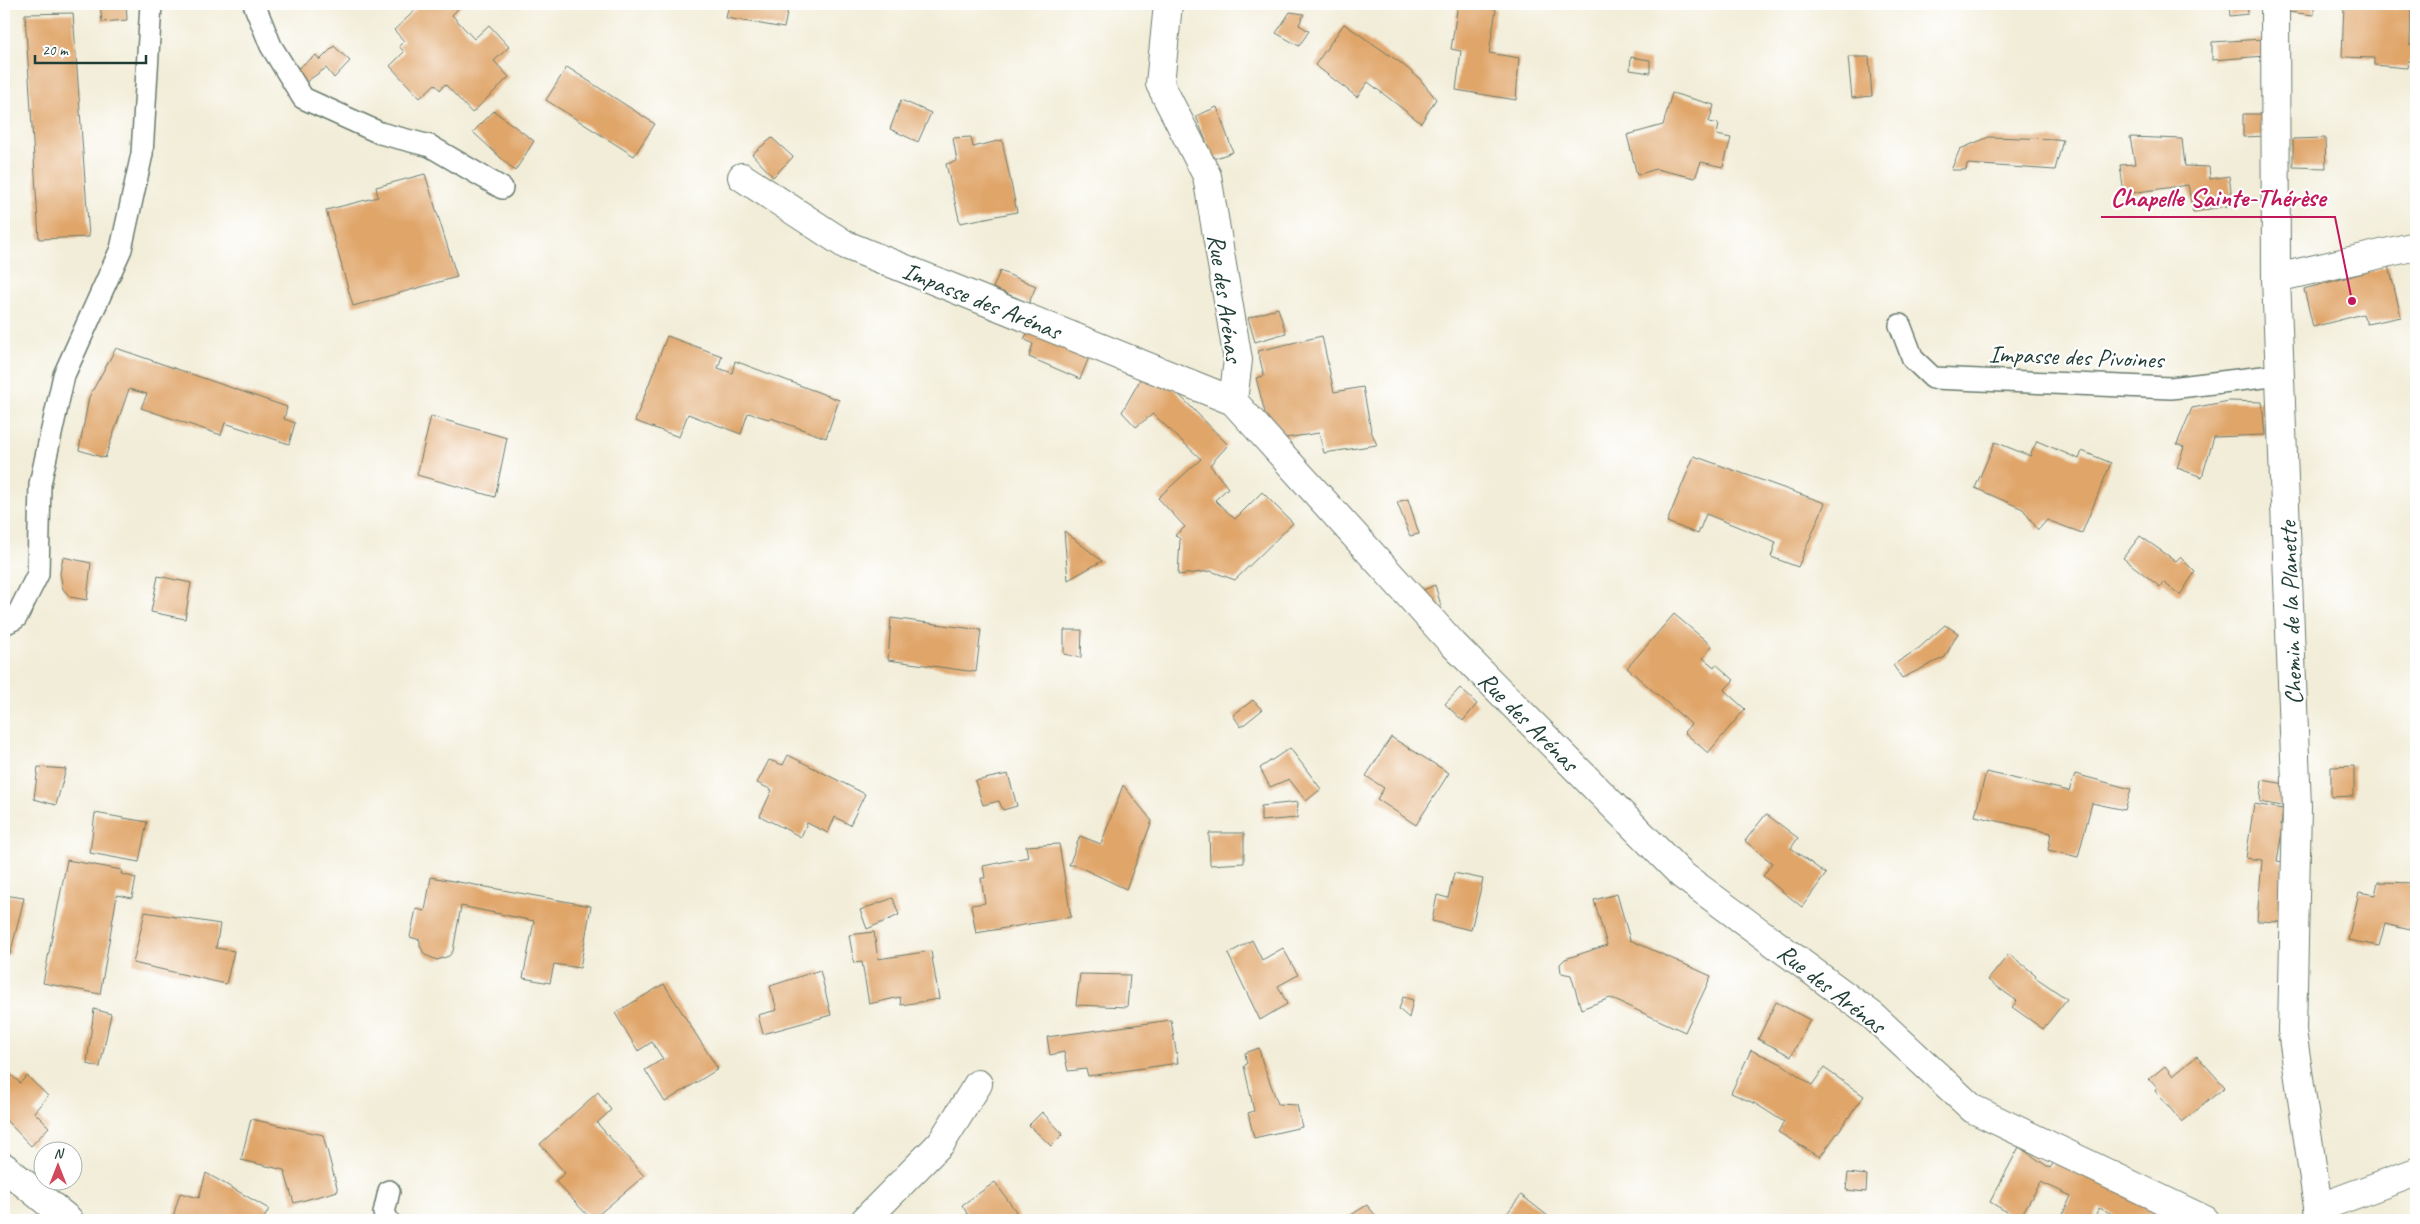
<svg xmlns="http://www.w3.org/2000/svg" width="2420" height="1224" viewBox="0 0 2420 1224" font-family="Caveat,sans-serif">
<rect width="100%" height="100%" fill="#fff"/>
<filter id="ink" filterUnits="userSpaceOnUse"><feTurbulence type="fractalNoise" baseFrequency=".02" numOctaves="2"/><feDisplacementMap in="SourceGraphic" scale="10" xChannelSelector="R" yChannelSelector="G"/><feConvolveMatrix kernelMatrix="1 2 1 2 8 2 1 2 1" color-interpolation-filters="sRGB"/></filter>
<filter id="wash" filterUnits="userSpaceOnUse"><feTurbulence type="fractalNoise" baseFrequency=".0096" numOctaves="4" result="noise"/><feDisplacementMap in="SourceGraphic" scale="20" xChannelSelector="R" yChannelSelector="G"/><feGaussianBlur stdDeviation="1.12" result="paint"/><feColorMatrix in="noise" values="0 0 0 0 0 0 0 0 0 0 0 0 0 0 0 0 0 1.4 0 .05"/><feComposite in="paint" operator="in"/></filter>
<g filter="url(#wash)">
<rect width="100%" height="100%" fill="#f2edd8"/>
<g id="blocks">
<path fill="#e0a569" d="M100 4H126L127 20 102 22Z
M422 4H463L452 15 474 39 489 25 509 47 494 61 509 77 472 113 445 84 440 90 435 84 420 98 390 66 404 52 399 46 404 41 394 30Z
M729 4H789L784 28 726 18Z
M1458 4H1480V6L1496 9 1489 53 1519 58 1516 100 1456 90 1461 51 1451 49Z
M2229 4H2247L2248 14 2230 16Z
M2288 4H2314V15L2288 12Z
M2344 4H2411L2410 45H2416V61H2408L2407 68 2374 65V58L2342 57Z
M1290 12 1304 14 1299 25 1309 31 1299 46 1276 33Z
M73 13 89 237 39 239 25 14Z
M1344 24 1401 63 1420 79 1436 99 1421 123 1368 82 1357 97 1315 65Z
M2264 39 2265 56 2212 60V42Z
M334 46 350 61 334 78 326 68 303 84 294 71 316 55 320 60Z
M1631 57 1650 60V73L1630 70Z
M1848 57H1869L1872 96 1852 98Z
M567 67 655 124 634 156 546 100Z
M1672 93 1714 105 1709 122 1719 124 1717 135 1731 138 1723 167 1701 162 1695 178 1656 169 1637 175 1627 135 1663 125Z
M901 100 931 113 918 142 890 129Z
M1217 107 1233 152 1213 159 1196 116Z
M494 111 534 141 515 171 473 132Z
M2243 114H2266L2267 136 2243 137Z
M971 137 973 147 1002 140 1017 212 960 223 946 164 957 161 953 138Z
M1989 137 2056 139 2063 140 2055 170 1967 164 1966 170H1951L1960 149Z
M2130 137 2182 139 2185 166 2209 167 2210 179 2229 176 2233 205 2193 212 2188 185 2124 194 2120 165 2135 164Z
M772 138 793 157 773 177 752 154Z
M2325 138 2326 168 2293 167V139Z
M425 174 457 277 353 306 326 210 378 197 376 187Z
M2389 266 2401 317 2367 324 2363 314 2313 327 2304 289Z
M1000 271 1036 286 1029 303 993 288Z
M1278 308 1286 333 1255 342 1248 318Z
M1032 325 1092 350 1080 379 1029 357 1033 344 1024 339Z
M667 336 722 356 718 368 732 373 735 361 839 400 826 438 771 418 769 419 748 413 741 434 688 414 679 437 635 421Z
M1322 336 1334 392 1363 387 1371 431 1377 445 1324 453 1319 433 1272 440 1256 378 1264 376 1258 351Z
M116 348 287 407 284 419 295 423 289 444 225 423 221 435 141 408 147 394 129 389 105 458 79 450 89 397Z
M1145 371 1160 375 1228 445 1210 465 1228 488 1215 500 1235 519 1262 492 1293 523 1235 580 1211 571 1178 575 1180 539 1175 535 1185 527 1158 498 1201 459 1153 414 1136 427 1122 412Z
M2229 401 2262 402 2265 435 2214 437 2202 477 2177 468 2184 447 2177 444 2192 408Z
M431 416 507 438 495 497 417 475Z
M2037 441 2079 459 2082 451 2111 463 2082 533 2047 520 2038 530 2023 509 1975 488 1995 442 2030 456Z
M1694 456 1825 503 1798 567 1771 557 1776 542 1706 514 1698 534 1667 522Z
M1408 499 1419 534 1410 536 1397 502Z
M1064 531 1102 561 1068 580Z
M2140 536 2176 561 2180 557 2195 572 2180 595 2163 582 2160 587 2123 558Z
M63 557 91 563 87 600 70 597 63 589 60 573Z
M158 576 191 583 185 619 151 612Z
M1435 585 1442 609 1437 611 1421 591Z
M1674 614 1712 646 1703 658 1714 667 1716 664 1734 680 1724 690 1745 709 1708 753 1684 732 1691 724 1627 668Z
M891 618 981 630 976 672 888 660Z
M1945 625 1958 633 1945 657 1902 678 1893 665 1919 648Z
M1064 630H1082L1081 658 1064 654Z
M1460 688 1477 704 1463 721 1445 704Z
M1253 700 1262 710 1241 727 1233 715Z
M1391 737 1449 773 1416 825 1377 799 1384 788 1366 776Z
M1290 748 1321 789 1306 801 1289 779 1270 787 1260 768Z
M788 755 865 794 850 825 835 817 828 833 807 823 801 837 760 816 772 790 757 783 769 760 783 765Z
M2354 766V796L2331 797V767Z
M38 767 66 769 56 805 34 799Z
M1986 772 2069 791 2075 774 2131 789 2125 810 2092 803 2078 857 2048 850 2051 833 1975 816Z
M1008 774 1017 806 1003 810 999 801 983 805 975 781Z
M2262 780 2285 784 2282 806 2260 802Z
M1123 785 1152 821 1126 889 1075 865H1069L1080 836 1101 844Z
M1298 802 1297 818 1261 821V806Z
M2254 804 2283 809 2281 825 2283 826 2277 861 2283 862 2281 922 2257 921 2262 860 2246 858Z
M95 813 147 822 139 862 90 853Z
M1766 814 1798 838 1791 848 1826 874 1802 907 1763 876 1772 863 1745 841Z
M1209 833H1244V863L1210 865Z
M1059 844 1071 917 976 933 971 905 985 903 981 878H985L983 866 1028 857 1026 846Z
M67 860 122 870 121 874 136 878 132 898 117 895 100 994 43 983Z
M1454 873 1483 879 1471 930 1432 921 1437 895 1448 898Z
M431 877 591 906 580 968 554 964 550 983 523 978 534 921 461 906 453 951 449 956 437 960 425 955 420 946V940L410 937 416 909 425 911Z
M2378 882 2416 883V904L2410 930 2385 924 2379 946 2348 940 2359 892 2375 895Z
M1617 894 1630 940 1711 976 1685 1032 1610 998 1581 1009 1571 975 1561 973 1560 964 1565 959 1607 945 1594 900Z
M4 895 24 898 10 955 4 954Z
M893 898 899 915 867 929 860 910Z
M145 912 220 924 216 948 234 951 226 984 133 963Z
M874 932 878 959 931 951 939 999 901 1005 900 997 869 1004 862 962 854 963 849 935Z
M1252 940 1262 960 1283 948 1298 975 1278 986 1287 1004 1260 1020 1228 954Z
M2009 954 2036 975 2035 977 2067 999 2043 1029 2012 1007 2017 1001 1988 980Z
M820 970 831 1015 763 1034 758 1015 777 1010 770 986Z
M1080 974 1130 975 1127 1007 1076 1005Z
M664 984 718 1069 665 1102 645 1070 663 1059 652 1042 638 1051 615 1013Z
M1403 997 1413 1000 1409 1018 1399 1009Z
M1776 1002 1810 1020 1791 1056 1758 1039Z
M94 1009 111 1014 100 1067 87 1064Z
M1171 1020 1178 1063 1088 1076 1086 1069 1068 1071 1064 1052 1050 1055 1047 1037Z
M1259 1048 1262 1061 1278 1104 1297 1105 1302 1127 1254 1138 1248 1113 1254 1111 1244 1066 1247 1064 1245 1053Z
M1751 1050 1782 1064 1812 1085 1824 1068 1864 1096 1820 1157 1778 1132 1784 1122 1756 1104 1731 1093Z
M2197 1056 2225 1087 2182 1122 2155 1091 2157 1088 2149 1079 2165 1066 2173 1076Z
M4 1068 20 1083 27 1076 48 1096 34 1112 49 1127 31 1146 4 1118Z
M598 1092 611 1110 597 1123 644 1176 592 1220 555 1181 565 1173 540 1144Z
M1042 1112 1063 1134 1051 1146 1029 1125Z
M251 1119 323 1135 338 1191 294 1203 284 1170 241 1160Z
M2019 1147 2050 1168 2055 1161 2174 1215 2172 1220H2126L2099 1208 2093 1220H2060L2071 1196 2041 1182 2019 1219 1990 1202Z
M206 1173 269 1209 263 1220H172L180 1193 199 1198Z
M1848 1173 1867 1175 1866 1192 1846 1190Z
M995 1182 1022 1220H960L968 1215 962 1205Z
M1521 1195 1553 1220H1502Z
M1367 1205 1376 1216 1371 1220H1343Z"/>
</g>
</g>
<g filter="url(#ink)">
<use href="#blocks" fill-opacity="0" stroke="#697b6d" stroke-width="1"/>
<g fill="none" stroke-linecap="round" stroke-linejoin="round">
<defs>
<path id="lane" d="M254 4 271 46 303 98 380 133 430 146 502 188
M1900 325 1913 359 1933 378 2171 388 2280 375
M4 624 16 618 38 574 40 484 64 375 121 249 142 154 151 4
M388 1220 384 1213 389 1191"/>
<path id="street" d="M1168 4 1160 84 1207 176 1238 360 1233 401 1453 644 1682 875 1873 1016 1973 1109 2205 1220
M742 177 846 245 1233 401
M2276 278 2416 246
M2318 1208 2416 1172
M865 1220 941 1143 978 1084"/>
<path id="secondary" d="M2275 4 2276 278 2297 807 2292 1031 2320 1220
M4 1167 69 1220"/>
</defs>
<use href="#lane" stroke="#697b6d" stroke-width="24"/>
<use href="#street" stroke="#697b6d" stroke-width="30"/>
<use href="#secondary" stroke="#697b6d" stroke-width="30"/>
<use href="#lane" stroke="#fff" stroke-width="21"/>
<use href="#street" stroke="#fff" stroke-width="28"/>
<use href="#secondary" stroke="#fff" stroke-width="28"/>
</g>
</g>
<g text-anchor="middle" stroke-width="4.5" stroke-linejoin="round" paint-order="stroke">
<g font-size="25" fill="#1f3d34" stroke="#fff">
<text transform="translate(1226 298) rotate(82)" y="9">Rue des Arénas</text>
<text transform="translate(982 300) rotate(22)" y="9">Impasse des Arénas</text>
<text transform="translate(2076 356) rotate(2)" y="9">Impasse des Pivoines</text>
<text transform="translate(2290 613) rotate(-92)" y="9">Chemin de la Planette</text>
<text transform="translate(1529 721) rotate(45)" y="9">Rue des Arénas</text>
<text transform="translate(1832 988) rotate(38)" y="9">Rue des Arénas</text>
</g>
</g>
<path fill="none" stroke="#c2185b" stroke-width="2" d="M2352 301L2335 217H2101"/>
<circle fill="#c2185b" stroke="#fff" stroke-width="2" cx="2352" cy="301" r="5"/>
<g font-size="26" text-anchor="middle" font-weight="bold" fill="#c2185b" stroke="#fff" stroke-width="4.5" stroke-linejoin="round" paint-order="stroke">
<text x="2218" y="206">Chapelle Sainte-Thérèse</text>
</g>
<rect width="2420" height="1224" fill="none" stroke="#fff" stroke-width="20"/>
<g transform="translate(58 1166)"><circle r="24" fill="#ffffff" stroke="#a5b1ae"/>
<path d="M0-4L9 19L0 12L-9 19Z" fill="#d1495b"/>
<text y="-8" font-size="14" font-weight="bold" text-anchor="middle" fill="#1f3d34">N</text>
</g>
<path d="M35 55v8h111v-8" fill="none" stroke="#1f3d34" stroke-width="2.5"/>
<text x="42" y="55" font-size="15" fill="#1f3d34" stroke="#ffffff" stroke-width="4" paint-order="stroke">20 m</text>
</svg>
